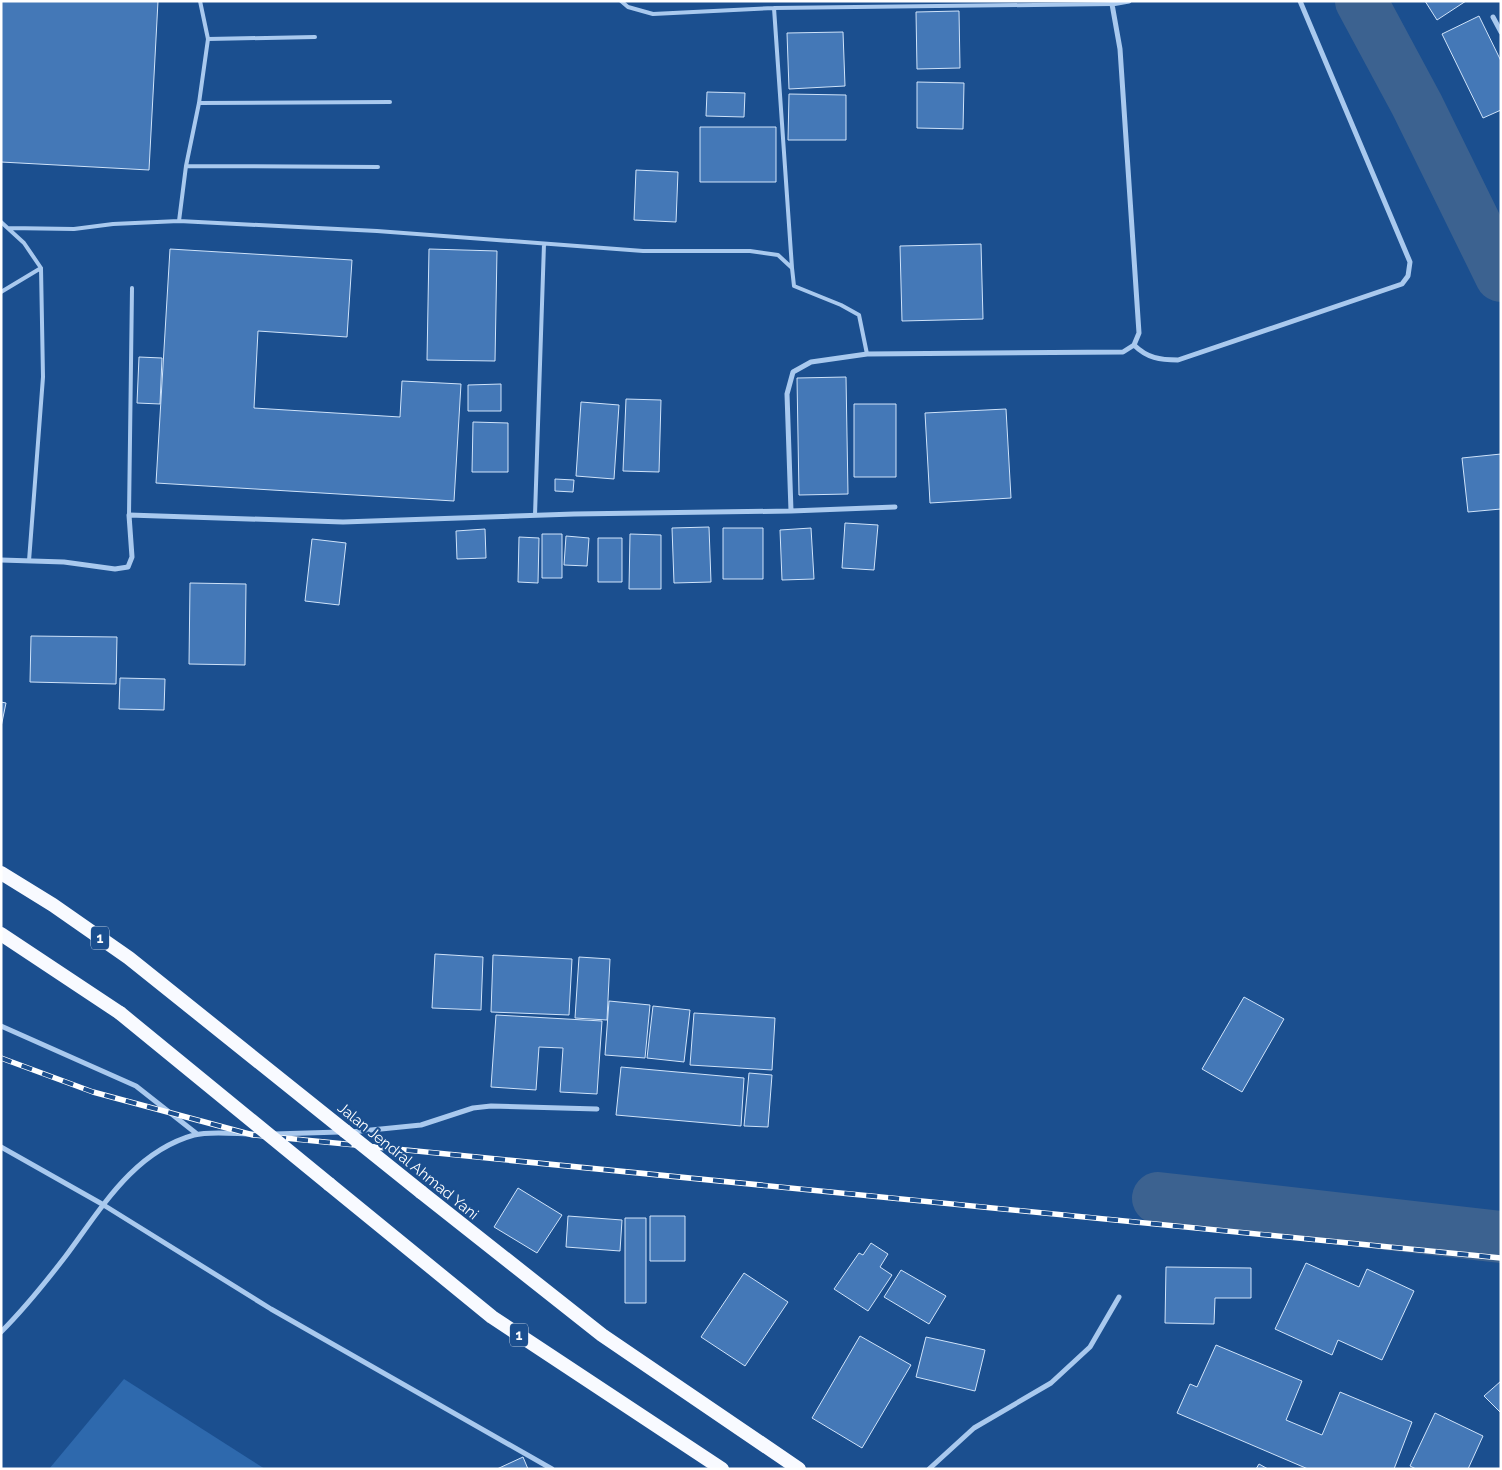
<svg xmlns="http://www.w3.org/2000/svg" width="1502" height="1470" viewBox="0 0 1502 1470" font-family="Raleway,sans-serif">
<rect width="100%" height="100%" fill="#1b4f8f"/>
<path fill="#2e69ad" d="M124 1379 265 1469H49Z"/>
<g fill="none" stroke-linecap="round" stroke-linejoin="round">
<path stroke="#3c6290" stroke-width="52" d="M1361 1 1417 105 1501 276
M1158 1198 1501 1237"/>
</g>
<path fill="#4478b7" stroke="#cfe3fa" d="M1 1H158L149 170 1 162Z
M1425 1H1466L1437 20Z
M959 11 960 68 917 69 916 12Z
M1479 16 1501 61V110L1483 118 1442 34Z
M843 32 845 86 789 89 787 33Z
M917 82 964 83 963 129 917 128Z
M707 92 745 93 744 117 706 116Z
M789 94 846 95V140H788Z
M700 127H776V182H700Z
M636 170 678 172 676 222 634 220Z
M981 244 983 319 902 321 900 246Z
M170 249 352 260 347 337 258 331 254 408 400 417 402 381 461 384 454 501 156 483Z
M429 249 497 251 495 361 427 360Z
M139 357 162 358 160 404 137 403Z
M846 377 848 494 799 495 797 378Z
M501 384V411H468V385Z
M626 399 661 400 659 472 623 471Z
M581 402 619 405 614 479 576 476Z
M854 404H896V477H854Z
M1006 409 1011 498 930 503 925 413Z
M473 422 508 423V472H472Z
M1501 454V509L1468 512 1462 458Z
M555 479 574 480 573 492 555 491Z
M845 523 878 525 874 570 842 568Z
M709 527 711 582 674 583 672 528Z
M723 528H763V579H723Z
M811 528 814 579 782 580 780 530Z
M485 529 486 558 457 559 456 531Z
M542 534H562V578H542Z
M630 534 661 535V589H629Z
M566 536 589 538 587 566 564 565Z
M519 537 539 538 538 583 518 582Z
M598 538H622V582H598Z
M312 539 346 543 339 605 305 601Z
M190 583 246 584 245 665 189 664Z
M31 636 117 637 116 684 30 682Z
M120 678 165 679 164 710 119 709Z
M1 702 6 703 1 727Z
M435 954 483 957 481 1010 432 1008Z
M493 955 572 959 569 1015 491 1012Z
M579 957 610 959 607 1020 575 1018Z
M1244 997 1284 1019 1242 1092 1202 1069Z
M609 1001 650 1005 645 1058 605 1055Z
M653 1006 690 1010 684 1062 647 1058Z
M694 1013 775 1018 772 1070 690 1065Z
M496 1015 602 1021 597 1094 560 1092 563 1048 539 1047 536 1090 491 1087Z
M621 1067 744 1078 741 1126 616 1115Z
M749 1073 772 1075 768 1127 744 1126Z
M518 1188 562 1215 537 1253 494 1227Z
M568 1216 622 1220 620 1251 566 1247Z
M650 1216H685V1261H650Z
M625 1218H646V1303H625Z
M871 1243 888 1254 880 1267 892 1275 868 1311 834 1289 859 1253 863 1255Z
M1306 1263 1359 1287 1367 1269 1414 1291 1382 1360 1338 1340 1332 1355 1275 1329Z
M1166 1267 1251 1268V1298H1215L1214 1324 1165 1323Z
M901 1270 946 1296 929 1324 884 1297Z
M744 1273 788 1302 745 1366 701 1337Z
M860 1336 911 1365 862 1448 812 1418Z
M926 1337 985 1350 975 1391 916 1377Z
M1216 1345 1302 1381 1286 1420 1322 1435 1340 1392 1412 1422 1394 1469H1308L1177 1413 1190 1384 1197 1387Z
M1501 1381V1413L1484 1396Z
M1435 1413 1483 1436 1468 1469H1416L1410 1466Z
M523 1457 528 1469H497Z
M1259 1464 1268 1469H1256Z"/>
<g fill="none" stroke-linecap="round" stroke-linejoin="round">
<path stroke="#a9c9ee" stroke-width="4" d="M200 1 208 39 199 103 186 166 378 167
M621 1 628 7 653 14 774 8 1112 4
M774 8 792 268
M208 39 315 37
M199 103 390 102
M179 221 186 166
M1 222 24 243 41 268 43 377 29 561
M8 228 74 229 113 224 179 221 377 231 643 251H750L778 255 792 268 794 286 841 305 859 315 867 354
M1 292 41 268
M129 515 132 288
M535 515 544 244"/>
<path stroke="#a9c9ee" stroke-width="5" d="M1493 17 1501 32
M1134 345C1147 358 1160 360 1178 360L1402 284 1408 276 1410 262 1300 1
M791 511 787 394 793 372 811 362 867 354 1123 352 1134 345 1139 333 1120 49 1112 4 1129 1
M1 560 64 562 115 569 128 567 132 557 129 515 343 522 574 514 791 511 895 507
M1 1026 136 1086 197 1134
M351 1132 421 1125 473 1108 491 1106 597 1109
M274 1134 340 1132
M1 1147 102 1204 271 1309 552 1469
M1 1332C24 1309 45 1283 65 1257 101 1209 133 1152 194 1135 213 1130 243 1135 263 1134
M929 1469 974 1428 1051 1383 1090 1347 1119 1297"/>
<path stroke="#f8faff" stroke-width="14" d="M1 873 53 905 129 958 345 1131
M1 934 120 1013
M329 1184 492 1317 722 1469
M421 1192 602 1335 799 1469"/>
<defs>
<path id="rail" d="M1 1058 93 1092 253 1135 1501 1258"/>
</defs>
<use href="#rail" stroke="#fff" stroke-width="5.5"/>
<use href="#rail" stroke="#1b4f8f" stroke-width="4" stroke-dasharray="11" stroke-linecap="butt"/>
<path stroke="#f8faff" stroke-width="14" d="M120 1013 329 1184
M345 1131 421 1192"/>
</g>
<g text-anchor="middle" stroke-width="4.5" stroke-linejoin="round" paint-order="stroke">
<g fill="#1b4f8f" stroke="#bbcadd" stroke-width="1">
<rect x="91" y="926.5" width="18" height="23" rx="4"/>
<rect x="510" y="1323.5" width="18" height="23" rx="4"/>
</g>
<g font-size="14" font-weight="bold" fill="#fff">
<text x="100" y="943">1</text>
<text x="519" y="1340">1</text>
</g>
<g font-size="15" fill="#fff" stroke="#1b4f8f">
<text transform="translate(408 1161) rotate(39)" y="5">Jalan Jendral Ahmad Yani</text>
</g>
</g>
<rect width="1502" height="1470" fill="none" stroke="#ffffff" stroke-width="5"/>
</svg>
